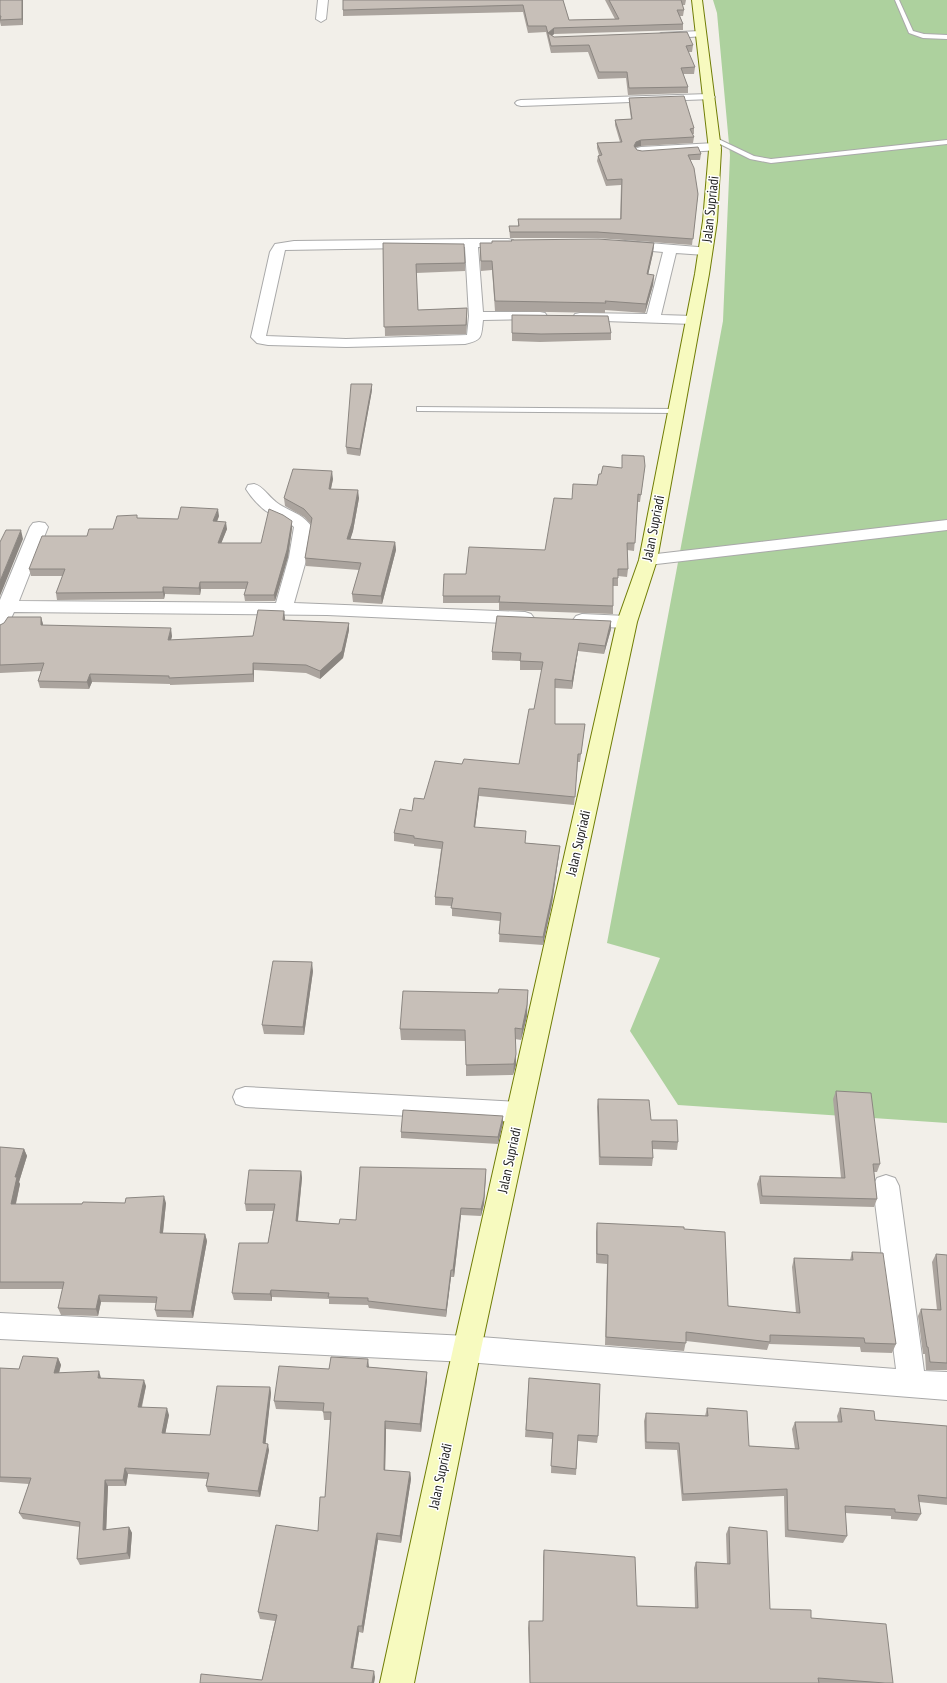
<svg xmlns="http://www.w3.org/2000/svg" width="947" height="1683" viewBox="0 0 947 1683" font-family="'PT Sans Narrow',sans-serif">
<rect width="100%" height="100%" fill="#f2efe9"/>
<path fill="#add19e" d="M713 0H947V1123L678 1105 630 1031 660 958 607 943 723 321 730 155 717 13Z"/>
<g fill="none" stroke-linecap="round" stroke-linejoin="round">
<defs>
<path id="service" d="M895 0H899L913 31 924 34 947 35V39L923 38 909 33Z
M714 137 754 156 771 159 947 140V144L771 163 750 159 712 140 711 139Z
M417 407 676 409 680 411 676 413 420 411H417Z"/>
<path id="minor" d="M318 0H328L326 19 321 22 316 19Z
M700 31 705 34 704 36 661 39 656 36 661 33Z
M709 94 713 95 715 97 713 99 521 106 517 105 515 103 517 101 521 100Z
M715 143 719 144 721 147 719 150 641 155 637 154 635 151 637 148 641 147Z
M471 239H508L513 240 515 243 513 246 508 247H478L483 312H540L545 313 547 316 545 319 483 320C481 337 483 340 465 344L346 347 268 345 257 343 251 337 270 252 275 244 294 241ZM465 247 469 316 467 335 346 339 266 336 285 250Z
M625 241 710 248 712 251 710 254 705 255 676 253 661 315 693 316 698 317 700 320 698 323 693 324 575 320 573 317 575 314 580 313 647 314 663 252 620 248 618 245 620 242Z
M254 484C263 486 268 496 276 502 289 512 301 512 312 527L307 557 294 603 525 612 531 614 534 618 531 622 525 624 327 615 14 612 6 629 0 631V600L30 527 33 523 39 522 45 523 48 527 19 601 276 603 289 557 294 527C286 519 276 517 266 511 258 505 251 497 246 489L248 485Z
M947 520V530L648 565 642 564 639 560 642 556 648 555Z
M582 614 627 616 633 618 636 622 633 626 627 628 582 626 576 624 573 620 576 616Z
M245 1087 519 1102 528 1105 531 1112 528 1119 519 1122 245 1107 236 1104 233 1097 236 1090Z
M886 1175 895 1178 899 1186 924 1371 947 1372V1400L467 1362 0 1339V1313L467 1336 896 1369 873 1186 877 1178Z"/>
<path id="secondary" d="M692 0H702L721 150 717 221 709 274 657 560 637 622 481 1349 414 1683H380L453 1349 617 622 639 560 695 274 703 221 709 150Z"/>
</defs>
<use href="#service" stroke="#a9a9a9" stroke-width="2"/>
<use href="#minor" stroke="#a9a9a9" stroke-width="2"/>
<use href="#secondary" stroke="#707d05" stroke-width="2"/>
<use href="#service" fill="#fff" fill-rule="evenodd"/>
<use href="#minor" fill="#fff" fill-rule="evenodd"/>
<use href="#secondary" fill="#f7fabf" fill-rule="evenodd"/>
</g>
<path fill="#aba49e" d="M0 0H23V25L1 26 0 22Z
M563 0 569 20 615 19 605 0H686L685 5H682L684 10 683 16H680L683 24V30L554 34 552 36 554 37 693 45 692 52H688L695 67 694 74H683L688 87V93L628 95 626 78 598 79 588 52 551 53 546 32 528 33 523 12 343 16V10Z
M629 98 694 128V134H692L694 137 693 143 641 146 636 147 635 148 637 150 642 151 701 154 700 160H690L698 194 692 245 597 238H510L509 226H518V219H620L621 185 606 186 597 161 598 156 599 155 597 148V143L620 142 615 125V120L631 119 629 104Z
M383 243 465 263V271L416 273 418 310 467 308V316L466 334 385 336Z
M480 243H654L653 253 648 275H654L653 285 645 313 605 310V313L495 311 492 270 481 271 480 253Z
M512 315 611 333V340L540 342 512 341Z
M372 390 360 456 347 454 346 447Z
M622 455 645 466 640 502H638L634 551 627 550 628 569 627 577 618 576V586H613V614L499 610V603H443V596L466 574 545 550 572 499 597 485 601 474 622 468Z
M333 479 331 489 359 498 353 531 350 539 395 542 396 550 382 604 353 602 352 594 359 570 306 566 305 558 311 524 304 517 285 506 284 498Z
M219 516 217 522 227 529 221 543H261L292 528 288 557 275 601H245L244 595 246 589H201L200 595 165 594 164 599 57 600 56 593 63 576H31L29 569 87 536 113 529 138 518 178 519Z
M41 617 43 625 172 636 171 640 253 636 285 618 284 620 349 623V630L343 658 320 679 306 673 254 670V682L170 685V684L92 682 89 689 40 688 38 681 42 671 0 673V625Z
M611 629 604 654 578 651 572 689 555 688V724H585L580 762H578L574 805 479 796 475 827 525 843 560 846 559 854 552 903 543 945 499 942 500 921 452 916V906L435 905V897L441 849 414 846V844L394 841V833L412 811 462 764H519L534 709 542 670H520V661L492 660V652Z
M313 971 304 1035 264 1034 262 1025Z
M527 1016 521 1040 515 1039 516 1065 513 1075 466 1076V1041L401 1040 400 1029Z
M836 1091 880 1164 877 1172H874L877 1199 874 1207 760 1204 757 1184 760 1176 841 1178 833 1099Z
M598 1099 651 1120 678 1142 677 1150 652 1149 653 1158 652 1166 599 1165 597 1107Z
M503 1123 498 1144 401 1138V1132Z
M0 1147 24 1149 27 1156 19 1182 20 1184 16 1204 166 1203 163 1233 205 1234 207 1241 193 1318 157 1317 155 1310 156 1303 101 1302 98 1316 61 1315 58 1308 63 1289H0Z
M301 1171 302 1178 298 1221 339 1224 356 1220 486 1176 484 1204 481 1216 461 1215 454 1277H451L446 1317 369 1308 368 1305 329 1304V1299L272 1297V1301L234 1300 232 1293 268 1243 273 1211H246L245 1204Z
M597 1223 684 1229 728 1306 796 1313 792 1267 794 1258 850 1260 852 1252 896 1344 892 1353 861 1352 860 1347 769 1344 767 1350 686 1341 684 1351 605 1345 607 1264 596 1263V1232Z
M936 1254 947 1255V1370H926L925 1354H923L918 1316 921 1309 937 1310 932 1262Z
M58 1358 61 1365 59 1373 101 1378 146 1386 142 1407 169 1415 165 1434 210 1435 270 1387 271 1393 265 1444 269 1450 260 1497 208 1492 206 1486 207 1479 128 1474 126 1486H108L106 1530 129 1527 132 1533 130 1559 80 1565 77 1559 80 1527 23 1519 19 1513 29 1484 0 1482V1368L19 1369Z
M368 1367 427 1372V1380L421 1432 386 1429 385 1470 410 1472 411 1479 401 1543 378 1540 363 1633 359 1632 353 1669 375 1677 374 1683H200L262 1680 275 1621 260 1619 258 1612 318 1531 325 1497 331 1420H324L323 1411 276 1409 274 1401 329 1369Z
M529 1378 598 1436 597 1443 578 1441 576 1475 551 1473 552 1439 525 1437Z
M707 1408 749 1446 795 1449 792 1429 795 1422H838L837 1416 840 1408 875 1420 947 1426V1505L919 1502 921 1514 917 1521 891 1519V1516L845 1513 847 1536 843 1543 785 1537 784 1496 682 1501 677 1450 645 1449 644 1421 646 1413 705 1416Z
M729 1527 770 1609 811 1618 893 1683H530L528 1628 529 1621H543V1557L544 1550 637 1606 695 1608 694 1568 696 1562 727 1564 726 1534Z"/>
<path fill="#8b8681" d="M22 0H23V25L22 19Z
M554 28V34L549 38 548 33Z
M641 140V146L636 147 634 152V146L636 142Z
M654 243 653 253 646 284 647 274Z
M654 275 653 285 645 313 646 304Z
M467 308V316L466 334V325Z
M372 384V390L360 456V449Z
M332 471 333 479 329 497V489Z
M358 490 359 498 353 531 348 547 347 539Z
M218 509 219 516 214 528 213 521Z
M292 521V528L288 557 275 601 274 595Z
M226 522 227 529 219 549 218 543Z
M21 530 23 539 0 596V581Z
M395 542 396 550 382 604 381 596Z
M200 582 201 589 200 595 199 588Z
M163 587 165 594 164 599 163 592Z
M284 611 285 618 284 627 283 620Z
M41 617 43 624V633L41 625Z
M611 621V629L604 654 605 646Z
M349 623V630L343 658 320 679V671Z
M171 628 172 636 169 647 168 640Z
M579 643 578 651 572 689V681Z
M253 663 254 670V682L253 674Z
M90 674 92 682 89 689 87 682Z
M479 788V796L474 835V827Z
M560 846 559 854 552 903 543 945V937Z
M312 962 313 971 304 1035 303 1027Z
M528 990 527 1016 521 1040 522 1029Z
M516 1054V1065L513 1075 514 1064Z
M503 1116V1123L498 1144V1137Z
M24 1149 27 1156 19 1182 20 1184 14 1211 11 1204 15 1177Z
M486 1169 484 1204 481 1216V1209Z
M301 1171 302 1178 297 1228 296 1221Z
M164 1196 166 1203 162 1241 160 1233Z
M461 1208V1215L454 1277 453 1270Z
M205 1234 207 1241 193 1318 191 1311Z
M451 1270V1277L446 1317V1310Z
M271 1290 272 1297V1301L270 1294Z
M99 1295 101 1302 98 1316 96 1309Z
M58 1358 61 1365 57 1380 54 1373Z
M368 1359 369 1367H367Z
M99 1371 101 1378H98Z
M427 1372V1380L421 1432 420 1424Z
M144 1380 146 1386 140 1413 138 1407Z
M270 1387 271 1393 265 1449 263 1443Z
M167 1408 169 1415 164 1440 162 1433Z
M385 1421 386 1429 385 1477 384 1470Z
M268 1444 269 1450 260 1497 258 1491Z
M125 1468 128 1474 126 1486 123 1480Z
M410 1472 411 1479 401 1543 400 1536Z
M105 1480 108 1486 106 1536 103 1530Z
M129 1527 132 1533 130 1559 127 1553Z
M377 1533 378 1540 363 1633 362 1626Z
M358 1626 359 1632 352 1674 351 1668Z
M374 1671 375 1677 374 1683H372Z"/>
<path fill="#c7bfb8" stroke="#8b8681" d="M0 0H22V19L0 20 1 16H0Z
M343 0H563L569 20 619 19 609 0H681L684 10H677L683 24 554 28 548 33 554 37 687 32 693 45 686 46 695 67 681 68 688 87 629 88 627 72H599L589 45 551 46 546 26H528L523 5 343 10Z
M684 96 694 128 690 129 694 137 641 140 636 142 634 146 637 150 642 151 698 147 701 154 688 155 694 168 698 194 693 239 597 232H510L509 226H519L518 219H621L622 179 607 180 598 156 602 155 597 143 622 142 615 120 632 119 629 98Z
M598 239 654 243 647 274 654 275 646 304 605 301 606 303 495 301 492 261H481L480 243H492V241H512L511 240Z
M383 243 464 244 465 263 416 264 418 310 467 308 466 325 384 327Z
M512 315 608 316 611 333 541 334 512 333Z
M351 384H372L360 449 346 447Z
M622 455 644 456 645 466 641 495 638 494 635 543H627L628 569H618V578H613V606L499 602 500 596H443L444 574H466L469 547 545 550 554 498 572 499 573 484 597 485 599 474H601L603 466 622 468Z
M293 469 332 471 329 489 358 490 352 523 347 539 395 542 381 596 352 594 361 563 305 558 312 518 304 509 284 498Z
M181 507 218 509 213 521 226 522 218 543H261L269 509 283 515 292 521 287 550 274 595H244L248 582H200L199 588 163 587V592L56 593 65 569H29L42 536H87L89 529H113L117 516 137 515V518L178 519Z
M6 530H21L0 581V542Z
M258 610 284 611 283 620 349 623 342 651 320 671 306 665 253 663V674L169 678V676L90 674 87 682 38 681 44 663 0 665V625L4 623 8 617H41V625L171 628 168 640 253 636Z
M497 616 611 621 605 646 579 643 572 681 555 679V724H585L581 754H578L575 797 479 788 474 827 526 831 525 843 560 846 552 895 543 937 499 934 501 913 451 908 453 898 435 897 443 842 414 838V836L394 833 400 809 412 811 414 798 424 799 435 761 462 764 464 759 519 764 529 709H534L543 662 520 661 521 653 492 652Z
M273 961 312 962 303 1027 262 1025Z
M499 989 528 990 527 1005 522 1029 515 1028 516 1054 514 1064 466 1065 465 1030 400 1029 403 991 498 993Z
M836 1091 871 1093 880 1164H873L877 1199 762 1196 760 1176 845 1178Z
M598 1099 649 1100 651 1120H677L678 1142 652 1141 653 1158 600 1157Z
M403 1110 503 1116 498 1137 401 1132Z
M0 1147 24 1149 15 1177H17L11 1204H82L83 1202 125 1203 126 1198 164 1196 160 1233 205 1234 191 1311 155 1310 157 1297 99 1295 96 1309 58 1308 64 1282H0Z
M360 1167 486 1169 484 1197 481 1209 461 1208 453 1270H451L446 1310 368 1301V1298L328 1297 329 1293 271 1290 270 1294 232 1293 239 1243H268L275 1204H245L249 1170 301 1171 296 1221 339 1224 340 1219 356 1220Z
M597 1223 684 1227V1229L725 1232 728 1306 800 1313 794 1258 853 1260 852 1252 883 1253 896 1344 865 1343 864 1338 770 1335V1342L686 1332V1343L606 1337 608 1255 597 1254Z
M936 1254 947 1255V1363L930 1362 928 1347H927L921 1309 941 1310Z
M23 1356 58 1358 54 1373 99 1371 98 1378 144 1380 138 1407 167 1408 162 1433 210 1435 217 1386 270 1387 263 1443 268 1444 258 1491 206 1486 209 1473 125 1468 123 1480H105L103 1530 129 1527 127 1553 77 1559 80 1522 19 1513 31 1478 0 1477V1368L19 1369Z
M331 1357 368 1359 367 1367 427 1372 420 1424 385 1421 384 1470 410 1472 400 1536 377 1533 362 1626H358L351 1668 374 1671 372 1683H200L201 1674 262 1680 277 1615 258 1612 276 1525 318 1531 320 1497H325L331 1412H323L324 1403 274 1401 279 1366 329 1369Z
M529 1378 600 1384 598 1436 578 1435 576 1469 551 1466 553 1433 526 1430Z
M707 1408 747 1411 749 1446 799 1449 795 1422H842L840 1408 874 1411 875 1420 947 1426V1498L918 1495 921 1514 895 1512V1509L845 1506 847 1536 788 1530 787 1489 683 1494 679 1443 646 1442V1413L708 1416Z
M729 1527 767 1531 770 1609 811 1610V1618L886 1624 893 1683H885L818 1678 819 1683H530L529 1621H543L544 1550 635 1557 637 1606 698 1608 696 1562 730 1564Z"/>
<g text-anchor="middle" stroke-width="3" stroke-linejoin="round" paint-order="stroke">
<g font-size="14" fill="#222" stroke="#fff">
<text transform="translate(710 209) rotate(-84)" y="5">Jalan Supriadi</text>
<text transform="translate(653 528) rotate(-79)" y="5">Jalan Supriadi</text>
<text transform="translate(578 843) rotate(-77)" y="5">Jalan Supriadi</text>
<text transform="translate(509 1160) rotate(-78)" y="5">Jalan Supriadi</text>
<text transform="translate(440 1476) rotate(-78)" y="5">Jalan Supriadi</text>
</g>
</g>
</svg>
